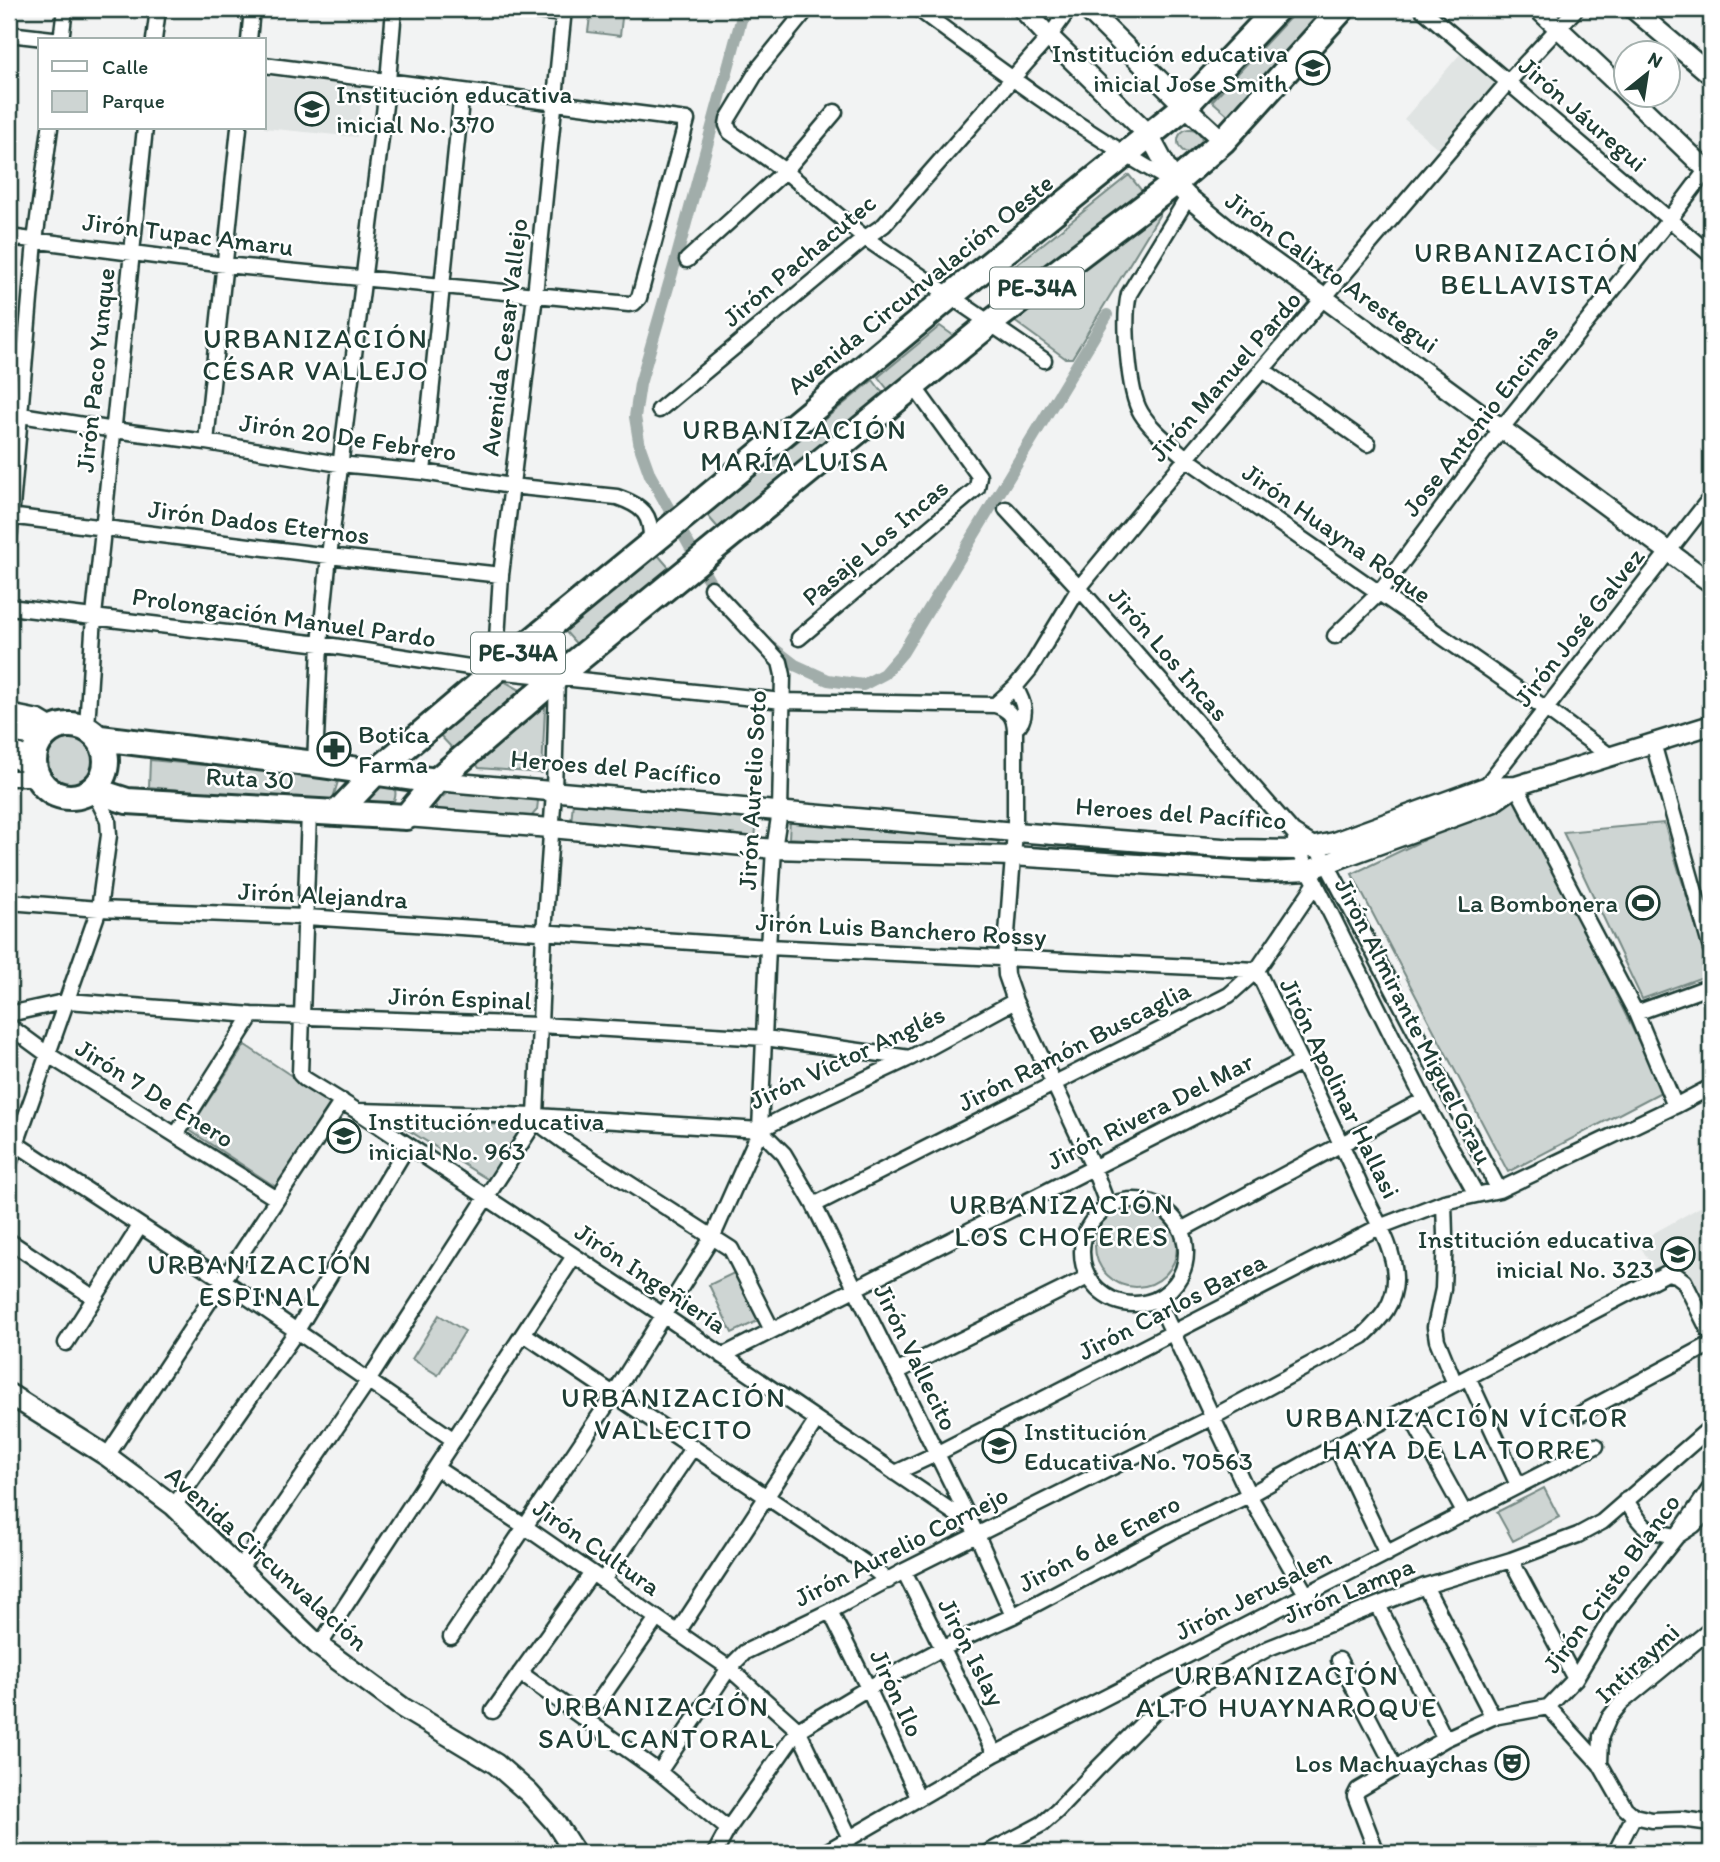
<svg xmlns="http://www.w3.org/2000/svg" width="1720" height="1862" viewBox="0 0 1720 1862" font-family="Itim,sans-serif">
<rect width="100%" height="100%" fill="#f2f3f3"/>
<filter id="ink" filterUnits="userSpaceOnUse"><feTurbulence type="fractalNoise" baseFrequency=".0143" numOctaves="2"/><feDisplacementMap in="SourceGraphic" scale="14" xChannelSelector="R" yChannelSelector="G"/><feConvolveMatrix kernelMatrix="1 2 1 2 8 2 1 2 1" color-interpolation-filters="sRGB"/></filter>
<g filter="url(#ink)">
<path fill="#e0e4e3" d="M1461 53 1498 84 1441 151 1404 119Z
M264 76 360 87 363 91 357 137 264 128Z
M1700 1207 1711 1210V1286L1703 1291 1676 1270 1662 1266 1654 1270 1638 1242Z"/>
<path fill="#ced5d3" stroke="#768984" stroke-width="2" d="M591 9H623L620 36 588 32Z
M1298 9H1327L1228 115 1212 101Z
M1178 141a12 12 0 1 1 24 0a12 12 0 1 1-24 0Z
M1129 175 1142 191 1017 291 1004 275Z
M1166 204 1072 358H1065L1010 318Z
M940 326 957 338 890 392 878 377Z
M873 380 885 396 720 530 707 515Z
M658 555 671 570 579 647 565 631Z
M502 680 522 691 454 750 436 731Z
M540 707 545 708 542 773 479 768 475 762Z
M48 761a24 24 0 1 1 48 0a24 24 0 1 1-48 0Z
M150 760 339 778 331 805 149 787Z
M372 783 394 786C397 794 396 800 390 806L373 805 368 797Z
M452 788 533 798 538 801 537 810 530 818 438 812 435 804Z
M1518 795 1663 1091 1508 1172 1352 874Z
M573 801 757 815 755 840 571 825Z
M790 820 999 835 998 852 789 838Z
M1664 823 1711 974 1642 999 1563 832Z
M1031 838 1266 854 1265 868 1031 853Z
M245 1045 331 1102 276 1187 189 1130Z
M406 1119 522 1126 489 1180 400 1125Z
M1095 1246a41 41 0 1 1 82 0a41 41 0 1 1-82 0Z
M740 1270 764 1318 732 1333 709 1285Z
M439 1315 465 1331 438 1375 412 1359Z
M1544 1488 1559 1517 1513 1541 1497 1512Z"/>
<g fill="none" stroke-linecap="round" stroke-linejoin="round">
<path stroke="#a1adaa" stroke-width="12" d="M718 593 713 588 650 475 640 447 635 417 640 384 677 256 744 9
M773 648 795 665 828 680 863 685 884 674 903 652 1107 315"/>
<defs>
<path id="minor" d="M518 9 563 14
M807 9 759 68 728 119 727 125 730 132 785 171 865 238 1044 360
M918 9C1001 71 1084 133 1175 183
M1422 9 1711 255
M9 34 61 40
M61 40 65 9
M154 40 158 9
M249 40 252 9
M1188 197 1129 294C1123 318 1128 392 1141 413 1152 431 1172 445 1187 459L1546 709 1610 756
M9 237 225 265 629 304 634 303 639 298 687 120 264 65
M687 260 785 171 835 112
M1263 370 1368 444
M659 410 865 238 884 225 1049 37 1069 9
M9 413 114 430 206 442 339 464 423 472 511 486 617 497C643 506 652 514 651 543
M206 442 239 128
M423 472 462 91
M1006 509 1079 588 1293 832 1315 846 1327 864 1499 1190
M9 516 329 556 501 575
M9 542 35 241 50 128
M9 607 320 644 495 671 782 701 995 705 1015 687 1030 669 1079 588 1152 499 1508 82 1576 9
M1335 636 1380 592 1501 429 1669 220 1711 164
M799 638 977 488 979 476 913 385
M495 671 501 575 535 295 564 9
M1015 687C1023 701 1030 716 1015 729
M995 705C1008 709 1014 715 1015 729V832L1005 959 1006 975 1015 1001 1093 1167 1108 1206
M9 712 39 718 54 727
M87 727 94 616 145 128
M1653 743 1711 949
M315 764 320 644 329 556 388 81 394 9
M9 778H38
M1516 786 1636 1013 1675 1106
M1485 787 1711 497
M309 812 300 1074 305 1079 357 1111 663 1315 972 1525
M1295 840 1297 850 1309 870 1424 1100 1476 1194
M9 902 99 909 306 917 768 947 1257 970
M1636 1013 1711 986
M9 1014 68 1001 252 1015 539 1025 765 1038 910 1058
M9 1026 47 1054 277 1199
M359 1111 536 1116 760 1130 784 1117 910 1058 1015 1001
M536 1116 545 1128 563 1141 731 1249 772 1330
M760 1130 784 1154 814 1205 977 1535 1013 1616
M176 1135 252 1015
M9 1139 223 1280 454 1440
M9 1164 99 909 109 835 108 820 93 790
M1082 1252a52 52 0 1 1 104 0a52 52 0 1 1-104 0Z
M1444 1202 1445 1235 1443 1289 1435 1327 1437 1340 1455 1384
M814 1205 1229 995 1257 970 1316 883
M1181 1230 1424 1100
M9 1241 93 1297
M1157 1299 1249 1495 1306 1594
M524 1334 871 1567 888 1581
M66 1343 140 1226
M722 1356 1300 1063
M896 1372 1088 1277
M1468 1377 1518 1485
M1407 1409 1465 1514
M1580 1414 1711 1344
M1336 1446 1387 1554
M107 1456 342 1101
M436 1468 524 1526 729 1668 798 1730 850 1838
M895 1473 936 1454 1379 1227 1444 1202 1499 1190 1675 1106 1711 1087
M1626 1500C1644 1529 1642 1530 1677 1536L1694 1525 1711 1507
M174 1506 296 1332 408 1145
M1511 1560 1575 1679
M239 1570 368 1381 531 1128 536 1116 544 933 554 792 557 677
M904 1571 995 1754
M603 1580 693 1447
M1425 1586 1493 1717
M1378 1605 1445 1739
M830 1611 868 1688 918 1797
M1711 1629 1621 1703 1609 1718 1601 1736 1600 1764 1625 1808 1634 1816 1652 1820 1681 1819 1711 1823
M678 1632 817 1420
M451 1637 614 1394 713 1236 760 1130 768 947 774 849 780 811 783 675 780 662 711 588
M319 1646 574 1256
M1339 1660 1395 1768
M520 1673 659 1772 728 1829
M1548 1707 1600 1764
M493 1711 592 1573
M586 1720 657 1618
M659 1772 729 1668 745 1652 830 1611 904 1571 1213 1417 1363 1336C1381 1319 1396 1303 1395 1277 1394 1247 1375 1218 1363 1192 1330 1117 1292 1044 1257 970
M715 1853 728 1829 798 1730 868 1688 943 1648 1013 1616 1173 1531 1249 1495 1336 1446 1667 1273 1676 1275 1684 1281 1711 1335
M824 1853 995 1754 1596 1446
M987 1853 1042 1824 1057 1811 1098 1768 1154 1712 1171 1701 1269 1648 1425 1586 1511 1560 1578 1535 1602 1522 1711 1427
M1377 1853 1355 1796 1358 1790 1445 1739 1493 1717 1548 1707 1575 1679 1611 1619 1677 1536 1711 1487
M1615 1853 1634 1816"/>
<path id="tertiary" d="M1538 9 1626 92
M1633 9 1711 75
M1628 94 1711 174
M1185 106 1223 141
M1149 135 1175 183 1188 197 1227 229 1324 298 1711 583
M436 781 1015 832 1235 849 1297 850 1334 842 1485 787 1516 786
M406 817 551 828 774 849 1012 856 1265 872 1309 870 1492 803 1516 786 1711 725"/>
<path id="secondary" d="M1023 9 1049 37 1149 135
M1087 9 1185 106
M9 1394 107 1456 174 1506 319 1646 403 1708 496 1764 529 1793 555 1822 575 1853"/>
<path id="trunk" d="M34 761a36 36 0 1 1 72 0a36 36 0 1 1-72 0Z
M9 729 45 734
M100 738 315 764 436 781
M9 753 33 763
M93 790 127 801 406 817 436 781 557 677 989 324 1175 183 1223 141 1342 9
M337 813 376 772 495 671 687 514 949 297 1185 106 1277 9"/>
</defs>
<use href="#minor" stroke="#1f3d34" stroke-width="19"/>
<use href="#tertiary" stroke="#1f3d34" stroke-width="23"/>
<use href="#secondary" stroke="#1f3d34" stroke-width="24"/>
<use href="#trunk" stroke="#1f3d34" stroke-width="30"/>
<use href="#minor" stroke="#fff" stroke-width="14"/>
<use href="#tertiary" stroke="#fff" stroke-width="18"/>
<use href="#secondary" stroke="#fff" stroke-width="19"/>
<use href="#trunk" stroke="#fff" stroke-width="24"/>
</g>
</g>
<defs>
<symbol id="school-ring" viewBox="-11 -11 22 22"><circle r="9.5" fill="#fff" stroke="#1f3d34" stroke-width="1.5"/><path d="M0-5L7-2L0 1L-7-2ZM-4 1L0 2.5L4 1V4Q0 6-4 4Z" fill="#1f3d34"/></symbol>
<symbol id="pharmacy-ring" viewBox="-11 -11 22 22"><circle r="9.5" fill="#fff" stroke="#1f3d34" stroke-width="1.5"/><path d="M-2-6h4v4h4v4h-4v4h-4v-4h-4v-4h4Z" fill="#1f3d34"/></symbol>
<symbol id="stadium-ring" viewBox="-11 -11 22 22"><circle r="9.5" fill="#fff" stroke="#1f3d34" stroke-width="1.5"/><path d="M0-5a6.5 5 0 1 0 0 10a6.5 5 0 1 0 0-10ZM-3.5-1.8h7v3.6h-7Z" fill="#1f3d34"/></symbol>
<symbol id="theatre-ring" viewBox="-11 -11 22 22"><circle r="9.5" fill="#fff" stroke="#1f3d34" stroke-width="1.5"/><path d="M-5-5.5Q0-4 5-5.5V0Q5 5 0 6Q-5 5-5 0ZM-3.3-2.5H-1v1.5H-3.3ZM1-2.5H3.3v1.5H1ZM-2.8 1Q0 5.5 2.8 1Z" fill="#1f3d34"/></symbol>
</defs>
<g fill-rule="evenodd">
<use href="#school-ring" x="1294" y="49" width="38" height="38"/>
<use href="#school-ring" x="293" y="90" width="38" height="38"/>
<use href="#pharmacy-ring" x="315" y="730" width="38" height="38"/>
<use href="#stadium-ring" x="1624" y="884" width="38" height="38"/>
<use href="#school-ring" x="325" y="1117" width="38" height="38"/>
<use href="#school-ring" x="1659" y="1235" width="38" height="38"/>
<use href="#school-ring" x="980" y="1427" width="38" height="38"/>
<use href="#theatre-ring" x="1493" y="1744" width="38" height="38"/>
</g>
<g text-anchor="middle" stroke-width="5" stroke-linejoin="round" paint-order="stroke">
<g fill="#fff" stroke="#627771" stroke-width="2">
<rect x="990" y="267.5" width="94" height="41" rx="5"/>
<rect x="471" y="632.5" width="94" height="41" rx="5"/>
</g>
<g font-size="24" font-weight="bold" fill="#1f3d34">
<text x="1037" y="296">PE-34A</text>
<text x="518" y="661">PE-34A</text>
</g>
<g font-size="26" fill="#1f3d34" stroke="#fff" text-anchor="end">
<text x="1288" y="62">Institución educativa<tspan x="1288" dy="30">inicial Jose Smith</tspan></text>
<text x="336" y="103" text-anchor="start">Institución educativa<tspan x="336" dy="30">inicial No. 370</tspan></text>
<text x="358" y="743" text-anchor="start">Botica<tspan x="358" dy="30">Farma</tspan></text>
<text x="1618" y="912">La Bombonera</text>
<text x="368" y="1130" text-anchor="start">Institución educativa<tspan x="368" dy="30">inicial No. 963</tspan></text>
<text x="1654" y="1248">Institución educativa<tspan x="1654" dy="30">inicial No. 323</tspan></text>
<text x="1024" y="1440" text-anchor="start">Institución<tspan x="1024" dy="30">Educativa No. 70563</tspan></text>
<text x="1488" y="1772">Los Machuaychas</text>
</g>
<g font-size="26" fill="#1f3d34" stroke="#fff">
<text transform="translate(1583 114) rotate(41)" y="9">Jirón Jáuregui</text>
<text transform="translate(188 234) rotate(7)" y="9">Jirón Tupac Amaru</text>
<text transform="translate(799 260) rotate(-40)" y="9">Jirón Pachacutec</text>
<text transform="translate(1332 272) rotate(36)" y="9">Jirón Calixto Arestegui</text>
<text transform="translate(920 284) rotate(-39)" y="9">Avenida Circunvalación Oeste</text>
<text transform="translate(504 337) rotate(-83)" y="9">Avenida Cesar Vallejo</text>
<text transform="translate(95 370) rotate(-84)" y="9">Jirón Paco Yunque</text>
<text transform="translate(1225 376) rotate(-49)" y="9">Jirón Manuel Pardo</text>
<text transform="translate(1480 420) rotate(-52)" y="9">Jose Antonio Encinas</text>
<text transform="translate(348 437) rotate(8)" y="9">Jirón 20 De Febrero</text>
<text transform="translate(259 522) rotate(7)" y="9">Jirón Dados Eternos</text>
<text transform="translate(1337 533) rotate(35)" y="9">Jirón Huayna Roque</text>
<text transform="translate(875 542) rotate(-40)" y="9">Pasaje Los Incas</text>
<text transform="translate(284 617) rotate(8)" y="9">Prolongación Manuel Pardo</text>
<text transform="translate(1579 627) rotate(-52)" y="9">Jirón José Galvez</text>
<text transform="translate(1169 654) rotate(49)" y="9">Jirón Los Incas</text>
<text transform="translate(616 767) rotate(5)" y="9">Heroes del Pacífico</text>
<text transform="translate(250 778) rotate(3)" y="9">Ruta 30</text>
<text transform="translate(752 790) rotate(-87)" y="9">Jirón Aurelio Soto</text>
<text transform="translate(1181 813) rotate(4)" y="9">Heroes del Pacífico</text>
<text transform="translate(323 895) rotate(3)" y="9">Jirón Alejandra</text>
<text transform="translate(901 929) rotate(3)" y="9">Jirón Luis Banchero Rossy</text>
<text transform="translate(460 998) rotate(2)" y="9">Jirón Espinal</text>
<text transform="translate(1414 1021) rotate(63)" y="9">Jirón Almirante Miguel Grau</text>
<text transform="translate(1074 1046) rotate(-27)" y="9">Jirón Ramón Buscaglia</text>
<text transform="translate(847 1057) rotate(-25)" y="9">Jirón Víctor Anglés</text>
<text transform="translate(1340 1088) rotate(64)" y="9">Jirón Apolinar Hallasi</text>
<text transform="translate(155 1093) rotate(32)" y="9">Jirón 7 De Enero</text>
<text transform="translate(1150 1111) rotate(-27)" y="9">Jirón Rivera Del Mar</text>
<text transform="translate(651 1278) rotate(34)" y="9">Jirón Ingeñiería</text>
<text transform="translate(1172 1306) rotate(-27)" y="9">Jirón Carlos Barea</text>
<text transform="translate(916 1357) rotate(64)" y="9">Jirón Vallecito</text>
<text transform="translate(1099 1543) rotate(-28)" y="9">Jirón 6 de Enero</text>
<text transform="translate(901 1546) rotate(-27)" y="9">Jirón Aurelio Cornejo</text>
<text transform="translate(597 1547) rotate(35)" y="9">Jirón Cultura</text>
<text transform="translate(267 1558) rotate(42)" y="9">Avenida Circunvalación</text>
<text transform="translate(1611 1583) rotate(-54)" y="9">Jirón Cristo Blanco</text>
<text transform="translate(1349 1590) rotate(-22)" y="9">Jirón Lampa</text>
<text transform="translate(1253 1594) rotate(-27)" y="9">Jirón Jerusalen</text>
<text transform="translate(972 1652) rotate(63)" y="9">Jirón Islay</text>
<text transform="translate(1637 1663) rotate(-43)" y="9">Intiraymi</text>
<text transform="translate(897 1693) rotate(65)" y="9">Jirón Ilo</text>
</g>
<g font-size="28" letter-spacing="2" fill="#1f3d34" stroke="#fff">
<text x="1527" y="262">URBANIZACIÓN<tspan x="1527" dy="32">BELLAVISTA</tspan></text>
<text x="316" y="348">URBANIZACIÓN<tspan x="316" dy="32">CÉSAR VALLEJO</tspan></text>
<text x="795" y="439">URBANIZACIÓN<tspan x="795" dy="32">MARÍA LUISA</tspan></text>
<text x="1062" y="1214">URBANIZACIÓN<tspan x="1062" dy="32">LOS CHOFERES</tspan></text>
<text x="260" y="1274">URBANIZACIÓN<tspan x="260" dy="32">ESPINAL</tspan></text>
<text x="674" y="1407">URBANIZACIÓN<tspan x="674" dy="32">VALLECITO</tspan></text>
<text x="1457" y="1427">URBANIZACIÓN VÍCTOR<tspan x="1457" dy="32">HAYA DE LA TORRE</tspan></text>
<text x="1287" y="1685">URBANIZACIÓN<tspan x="1287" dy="32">ALTO HUAYNAROQUE</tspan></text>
<text x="657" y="1716">URBANIZACIÓN<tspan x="657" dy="32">SAÚL CANTORAL</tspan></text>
</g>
</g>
<rect width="1720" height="1862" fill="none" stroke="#fff" stroke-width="35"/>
<rect x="18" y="18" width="1685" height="1827" fill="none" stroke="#1f3d34" stroke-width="2.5" filter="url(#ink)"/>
<rect x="38" y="38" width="228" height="91" fill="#ffffff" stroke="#a5b1ae" stroke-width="2"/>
<rect x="52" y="61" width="35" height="10" fill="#ffffff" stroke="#a5b1ae" stroke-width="2"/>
<text x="102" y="74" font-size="21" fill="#1f3d34">Calle</text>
<rect x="52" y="91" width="35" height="21" fill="#ced5d3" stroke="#a5b1ae" stroke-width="2"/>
<text x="102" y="108" font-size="21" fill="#1f3d34">Parque</text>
<g transform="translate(1647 74) rotate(30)"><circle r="33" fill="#ffffff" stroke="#a5b1ae" stroke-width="2"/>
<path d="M0-5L12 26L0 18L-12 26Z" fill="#1f3d34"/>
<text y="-10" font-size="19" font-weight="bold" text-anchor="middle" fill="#1f3d34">N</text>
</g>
</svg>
